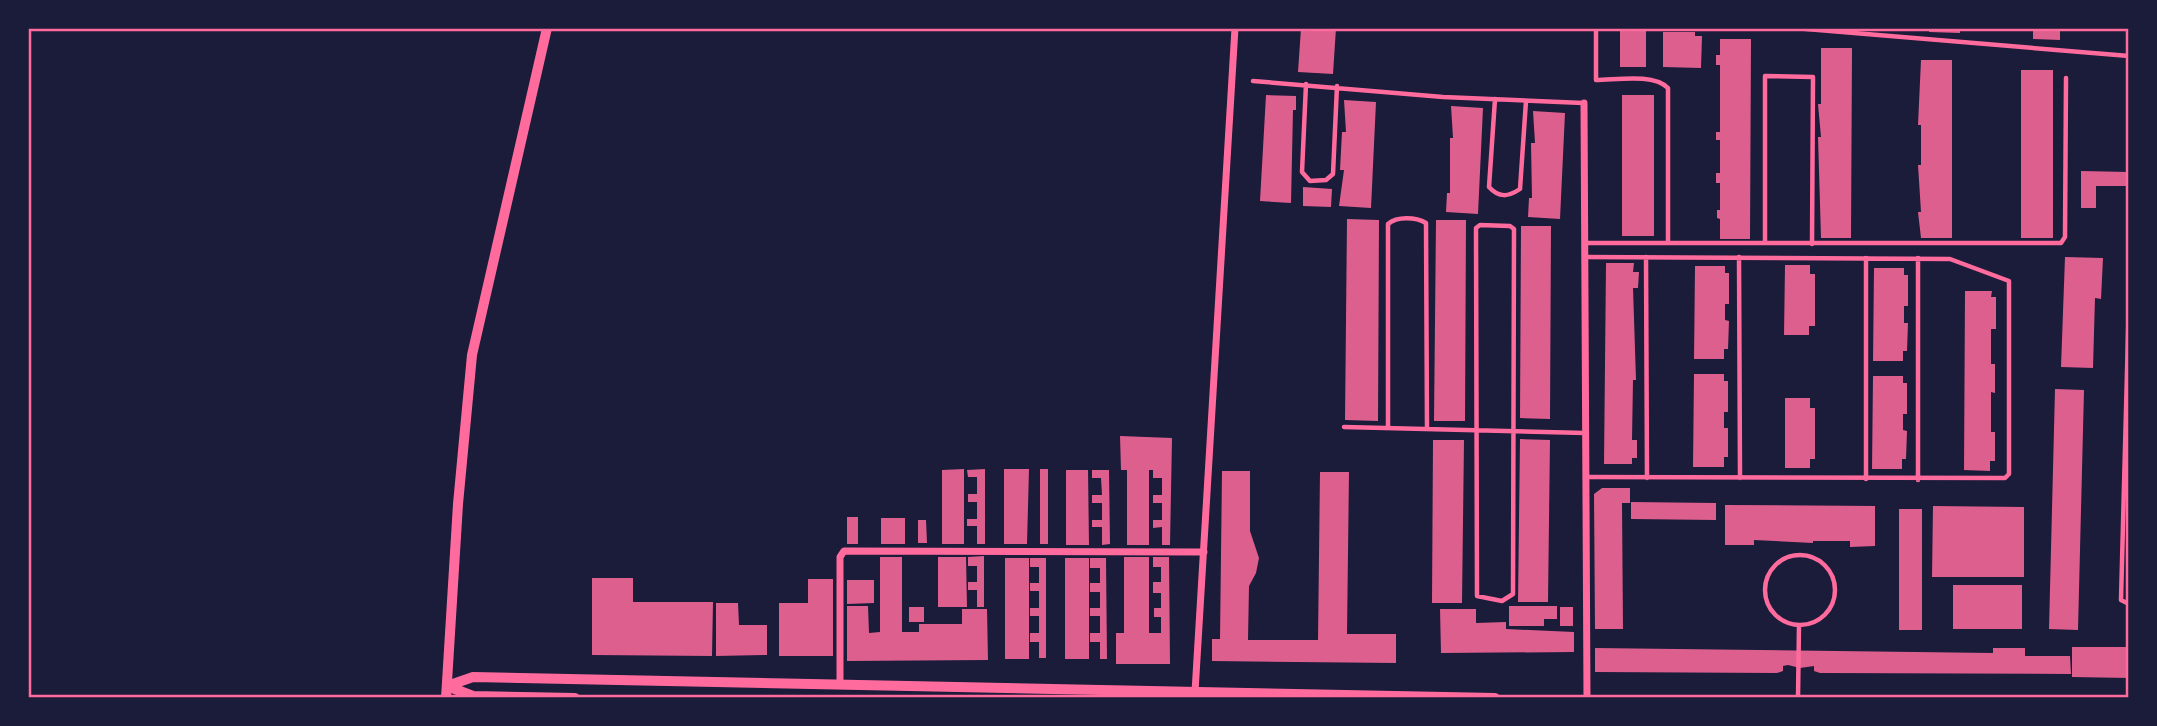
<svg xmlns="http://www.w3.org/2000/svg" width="2157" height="726" viewBox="0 0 2157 726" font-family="Quicksand,sans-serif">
<rect width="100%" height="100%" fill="#1b1b3a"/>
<path fill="#dd5f8e" d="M1301 28H1336L1333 74 1298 72Z
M1620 28H1646V67H1620Z
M1929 28H1960V33L1929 32Z
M2033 28H2060V40L2033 39Z
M1663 32H1695V36H1702L1701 68 1663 67Z
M1720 39H1751L1750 239H1720V219L1717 218V210H1720V183H1716V173H1720V140H1716V132H1720V65H1716V55H1720Z
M1821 48H1852L1851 238H1821L1818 137H1821L1818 104H1821Z
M1921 60H1952V238H1921L1918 212H1921L1918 165H1921V125H1918Z
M2021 70H2053V238H2021Z
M1266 95 1296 96V110H1293L1291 203 1260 201Z
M1622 95H1654V236H1622Z
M1344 100 1376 102 1371 208 1339 206 1344 170H1340L1342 132H1346Z
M1451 106 1483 108 1478 214 1446 212 1447 193H1450V138H1453Z
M1533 111 1565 113 1560 219 1528 217 1529 198H1532L1531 143H1535Z
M2081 171 2129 172V186H2096V208H2081Z
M1303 187 1332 189 1331 207 1303 206Z
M1347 219 1379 220 1378 421 1345 420Z
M1436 220H1466L1465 421H1434Z
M1521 226H1551L1550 419 1520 418Z
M2065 257 2103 258 2101 299 2095 298 2093 368 2061 367Z
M1606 263H1634L1633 272H1639L1638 288H1633L1636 380H1633L1632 440H1637V458H1632V464H1604Z
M1785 265H1810V274H1815V326H1809V335H1784Z
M1695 266H1725V273H1729V304H1725V320L1729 321 1728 349H1724V359H1694Z
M1874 268H1904V275H1908V306H1904V323H1908L1907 351H1903V361H1873Z
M1965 291H1992L1991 297H1996V329H1991V364H1995V393L1991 392V432H1995V461H1990V471L1964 470Z
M1694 374H1724V381H1728V412H1724V428H1728V457H1724V467H1693Z
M1873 376H1903V383H1907V414H1903V430L1907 431 1906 459H1902V469H1872Z
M2055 389 2084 390 2078 630 2049 629Z
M1785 398H1810V408H1815V459H1810V468H1785Z
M1120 436 1172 438 1170 545H1162V527L1153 528V520H1162V503H1153V495H1162V478H1153V470H1149V545H1127V470H1121Z
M1520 439 1550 440 1548 602H1518Z
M1433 440H1464L1462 603H1432Z
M964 469V544H942V470Z
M985 469V544H977V526H967V519H977V502H968V494H977V477H968L967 470Z
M1004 469H1029L1027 544H1004Z
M1040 469H1048V544H1040Z
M1066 470H1088L1089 545H1066Z
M1092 470H1109L1110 544 1102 545V527H1092V520H1102V503H1092V495H1102L1101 478H1092Z
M1222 471H1250V531L1259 558 1256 573 1249 586 1248 640H1318L1320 472H1349L1347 634H1396V663L1212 661V639H1220Z
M1602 488H1630V503H1622L1623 629H1595L1594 494Z
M1631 502 1716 503V520L1631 519Z
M1725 505 1875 506V546L1850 547V541H1813V543L1754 540V545H1725Z
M1933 506 2024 507V577H1932Z
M1899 509H1922V630H1899Z
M847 517H858V544H847Z
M881 518H905V544H881Z
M918 520H926L927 543H918Z
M984 556V607H977V590H968V582H977V566H968V557Z
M880 557H902V632H919V624H962V609H987L988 660 847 661V606H868L869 633 880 632Z
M938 557H966L967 607H938Z
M1124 557H1149V633H1161V617H1154V608H1161V593H1153V582H1161V567H1153V557H1169L1170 664H1116V633H1124Z
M1005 558H1029V659H1005Z
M1030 558H1046V658H1039V642H1030V633H1039V616H1030V608H1039V591H1030V583H1039V567H1030Z
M1065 558H1089V659H1065Z
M1090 558H1106L1107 659H1100V642H1090V633H1100V616H1090V608H1100V592H1090V583H1100V568H1090Z
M592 578H633V602H713L712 656 592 655Z
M808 579H833V656H779V603H808Z
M847 580H874V603L847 604Z
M1953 585H2022V629H1953Z
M716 603H738L739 625H767V655L716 656Z
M1509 606H1557V619H1544V626H1509Z
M909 607H924V622H909Z
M1560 607H1573V626H1560Z
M1440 609H1476V623L1506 622V629L1574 632V652L1441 653Z
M2072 647H2129V678L2072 677Z
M1595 648 1993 653V648H2025V656H2070L2071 674 1820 673 1814 671V666L1800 668 1788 665 1783 666V671L1777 673 1595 672Z"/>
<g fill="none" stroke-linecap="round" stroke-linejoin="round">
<path stroke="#ff6b9d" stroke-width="4.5" d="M1596 28V80C1616 80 1653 73 1668 88V243
M1794 28 2129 56
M1253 81 1443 97 1583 103
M1306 84 1302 172 1310 181 1326 180 1333 174 1337 86
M1495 99 1489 187C1499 198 1508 197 1520 189L1526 101
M1480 225 1510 226 1514 229 1513 594 1502 601 1477 596 1476 228Z
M1584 243H2061L2065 237 2066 78
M1765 243V76L1813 77 1812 244
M1584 257 1950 259 2009 281V474L2005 478 1585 477
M1646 257 1647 478
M1739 257 1740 478
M1918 258V480
M2129 296 2121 600 2129 604
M1344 427 1585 433
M1388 428V224C1397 216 1416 217 1426 223L1427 429
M1866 479V258
M1765 590a35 35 0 1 1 70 0a35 35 0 1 1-70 0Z
M1798 698 1799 625"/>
<path stroke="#ff6b9d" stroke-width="7" d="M1584 103 1587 698
M840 685V557L844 551 1204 552
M1195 692 1235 28"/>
<path stroke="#ff6b9d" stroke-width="10" d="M447 686 473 677 1495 698
M447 686 473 696 575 698
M446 698 458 504 472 355 547 28"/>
</g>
<rect width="2157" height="726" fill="none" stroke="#1b1b3a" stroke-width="60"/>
<rect x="30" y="30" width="2097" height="666" fill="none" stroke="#ff6b9d" stroke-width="2.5"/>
</svg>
